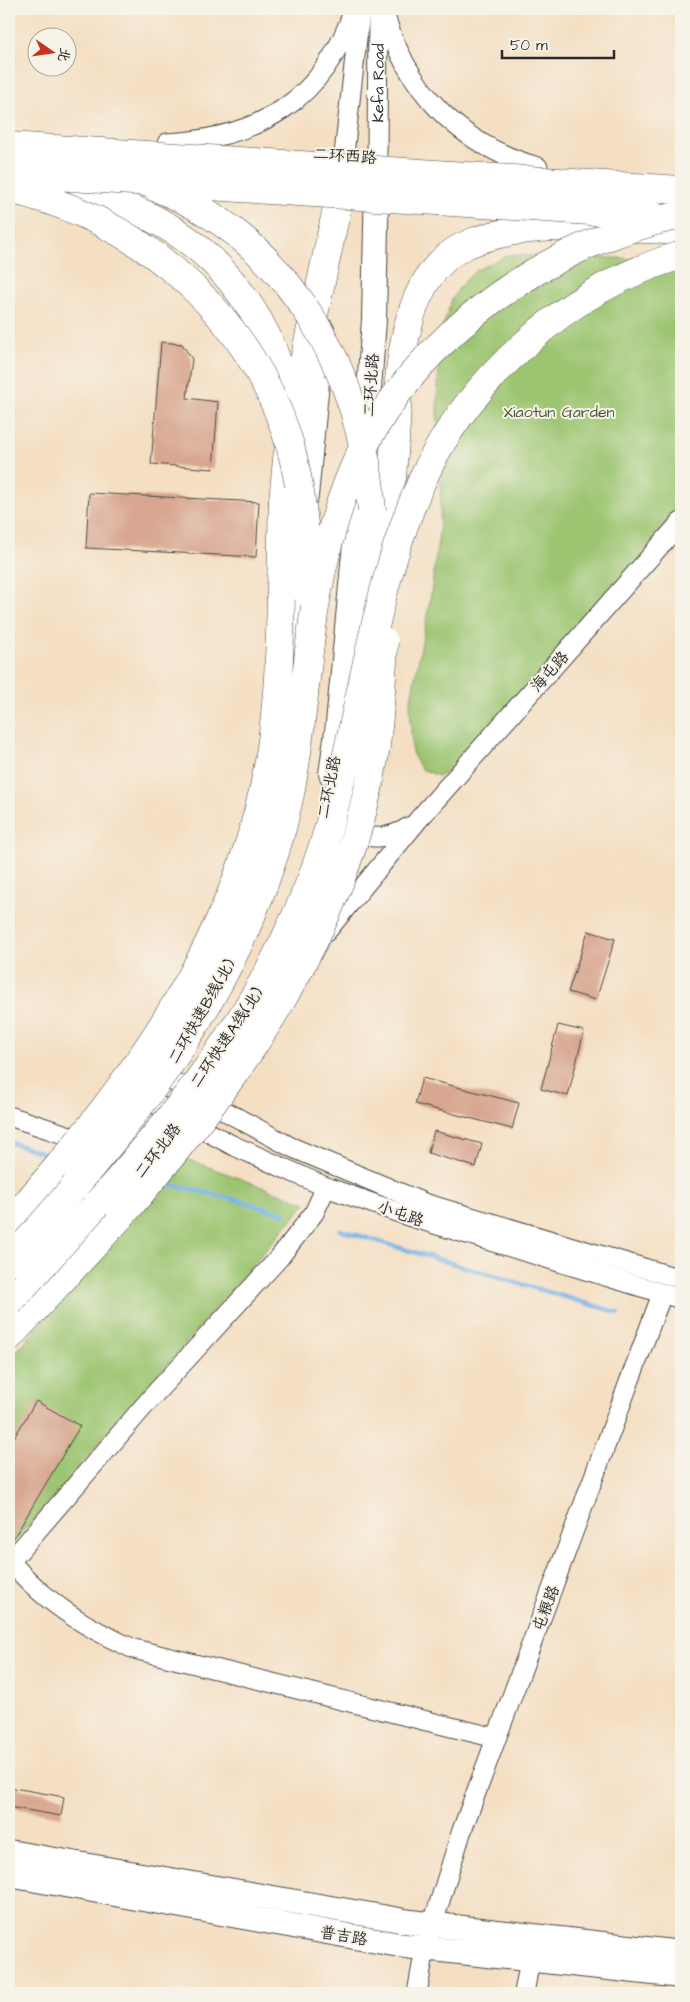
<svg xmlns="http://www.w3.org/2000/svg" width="690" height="2002" viewBox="0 0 690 2002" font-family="'Architects Daughter','LXGW WenKai TC',sans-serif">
<rect width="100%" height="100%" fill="#f7f3e8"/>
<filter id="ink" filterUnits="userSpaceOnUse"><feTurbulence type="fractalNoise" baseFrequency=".02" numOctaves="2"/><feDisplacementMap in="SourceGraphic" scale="10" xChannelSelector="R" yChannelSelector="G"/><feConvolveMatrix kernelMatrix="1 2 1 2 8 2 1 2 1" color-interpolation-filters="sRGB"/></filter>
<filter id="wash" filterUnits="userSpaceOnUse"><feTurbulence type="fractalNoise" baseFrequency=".0096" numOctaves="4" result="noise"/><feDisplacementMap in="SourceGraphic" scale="20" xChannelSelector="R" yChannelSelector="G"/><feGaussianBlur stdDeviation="1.12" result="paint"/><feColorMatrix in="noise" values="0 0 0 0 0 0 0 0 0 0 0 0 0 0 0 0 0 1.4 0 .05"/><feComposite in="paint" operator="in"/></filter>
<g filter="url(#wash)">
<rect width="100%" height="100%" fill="#f4dfc3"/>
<path fill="#9bc571" stroke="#63784e" d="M508 255 681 260V515L455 770 439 776 421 769 412 753 410 704 430 601 440 525 441 474 437 411 440 335 452 299 462 284 475 271Z
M187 1159 306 1203 37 1516 9 1546V1360Z"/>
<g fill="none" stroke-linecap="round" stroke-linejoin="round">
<path stroke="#75b0e6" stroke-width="4.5" d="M9 1142 49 1155
M165 1183 237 1200 285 1214
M340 1230 619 1313"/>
</g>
<g id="blocks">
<path fill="#d8a791" d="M161 342 182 344 192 359 187 398 218 402 213 469 151 464Z
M89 493 259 502 256 557 86 548Z
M588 931 615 939 596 1000 568 992Z
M558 1025 584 1031 568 1096 541 1089Z
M422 1078 519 1103 512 1129 415 1104Z
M434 1131 482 1144 476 1167 428 1153Z
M36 1401 80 1426 9 1546V1446Z
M9 1787 64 1797 61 1816 9 1807Z"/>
</g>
</g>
<g filter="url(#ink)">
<use href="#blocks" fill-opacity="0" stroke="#494642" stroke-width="1"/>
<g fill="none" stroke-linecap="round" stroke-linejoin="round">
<defs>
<g id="minor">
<path d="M383 9C405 88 458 145 538 167"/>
<path d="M167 143C260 138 324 100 354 9"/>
<path d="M344 154 360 12"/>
<path id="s1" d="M377 157 378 10"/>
<path d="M346 827C366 841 388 840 409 827"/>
<path d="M326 932 418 820 681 522"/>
<path d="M153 1070 223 1110 291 1147 424 1203 681 1279"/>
<path d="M135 1093 232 1145 326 1187 411 1217 681 1299"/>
<path d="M9 1116 91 1143"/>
<path d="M10 1562C21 1573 32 1585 44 1595 71 1618 102 1635 134 1649L496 1738"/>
<path d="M9 1563 151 1398 279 1258 314 1213 326 1187"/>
<path d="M417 1993 425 1949 461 1833 662 1294"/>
<path d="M524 1993 530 1960"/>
</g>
<path id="major" d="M365 443 374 320 377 180
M306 496 322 330
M291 648 299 569
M331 774 338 724 361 479
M9 1852 411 1922 681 1953
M9 1875 405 1946 681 1976"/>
<path id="highway" d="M56 190C86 195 116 201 144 214 229 254 289 341 290 435
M283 501 287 459 299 384 337 208
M387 557C388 518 392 479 395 440 399 379 399 277 464 246 524 217 616 228 681 231
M367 626 373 532
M9 1224 61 1163
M9 1337 121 1216"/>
</defs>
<use href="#minor" stroke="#494642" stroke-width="21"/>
<use href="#major" stroke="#494642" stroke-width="26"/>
<use href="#highway" stroke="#494642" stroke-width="29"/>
<use href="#minor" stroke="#fff" stroke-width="19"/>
<use href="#major" stroke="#fff" stroke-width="24"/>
<use href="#highway" stroke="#fff" stroke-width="28"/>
<defs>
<path id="highway-bridge" d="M9 146 681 190
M9 173 651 215
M158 188C291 242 363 373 372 511
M9 189C139 219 249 312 289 442 303 490 307 542 307 592
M61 1163C159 1045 243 915 269 761 283 676 280 587 283 501
M121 1216C236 1084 344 936 374 759 380 721 382 681 384 642
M9 1262C115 1142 209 1034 265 881 279 844 289 805 295 766 304 709 307 652 317 595 326 548 338 500 359 456 419 333 549 242 681 215
M9 1303C109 1189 220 1076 286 937 305 898 321 857 332 816 363 701 375 580 426 472 449 423 485 380 525 344 570 302 622 273 681 255"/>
</defs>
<use href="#highway-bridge" stroke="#494642" stroke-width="29" stroke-linecap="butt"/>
<use href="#highway-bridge" stroke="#fff" stroke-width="28"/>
</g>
</g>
<g text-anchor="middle" stroke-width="4" stroke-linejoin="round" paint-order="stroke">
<g font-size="16" fill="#2b2b2b" stroke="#f7f3e8">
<text dy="6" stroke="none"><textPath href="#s1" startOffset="74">Kefa Road</textPath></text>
<text transform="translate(345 155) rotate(4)" y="6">二环西路</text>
<text transform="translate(370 385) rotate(-86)" y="6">二环北路</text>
<text transform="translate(549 671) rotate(-48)" y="6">海屯路</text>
<text transform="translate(328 787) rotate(-79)" y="6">二环北路</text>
<text transform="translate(201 1011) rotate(-60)" y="6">二环快速B线(北)</text>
<text transform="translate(226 1037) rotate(-56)" y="6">二环快速A线(北)</text>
<text transform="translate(157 1150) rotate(-52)" y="6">二环北路</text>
<text transform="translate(401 1213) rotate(19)" y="6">小屯路</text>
<text transform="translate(545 1608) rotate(-69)" y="6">屯粮路</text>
<text transform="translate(344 1935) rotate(10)" y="6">普吉路</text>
</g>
<g font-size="16" fill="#4d5940" stroke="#f7f3e8">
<text x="559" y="417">Xiaotun Garden</text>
</g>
</g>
<rect width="690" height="2002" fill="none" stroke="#f7f3e8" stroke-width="30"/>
<g transform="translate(52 52) rotate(103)"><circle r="24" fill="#f7f3e8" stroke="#a5a39c"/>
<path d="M0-4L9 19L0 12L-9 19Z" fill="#c8321e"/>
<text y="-8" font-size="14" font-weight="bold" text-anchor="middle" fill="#2b2b2b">北</text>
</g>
<path d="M502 50v8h112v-8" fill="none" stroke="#2b2b2b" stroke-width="2.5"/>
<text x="510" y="50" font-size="15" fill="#2b2b2b" stroke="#f7f3e8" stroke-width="4" paint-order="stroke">50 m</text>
</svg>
